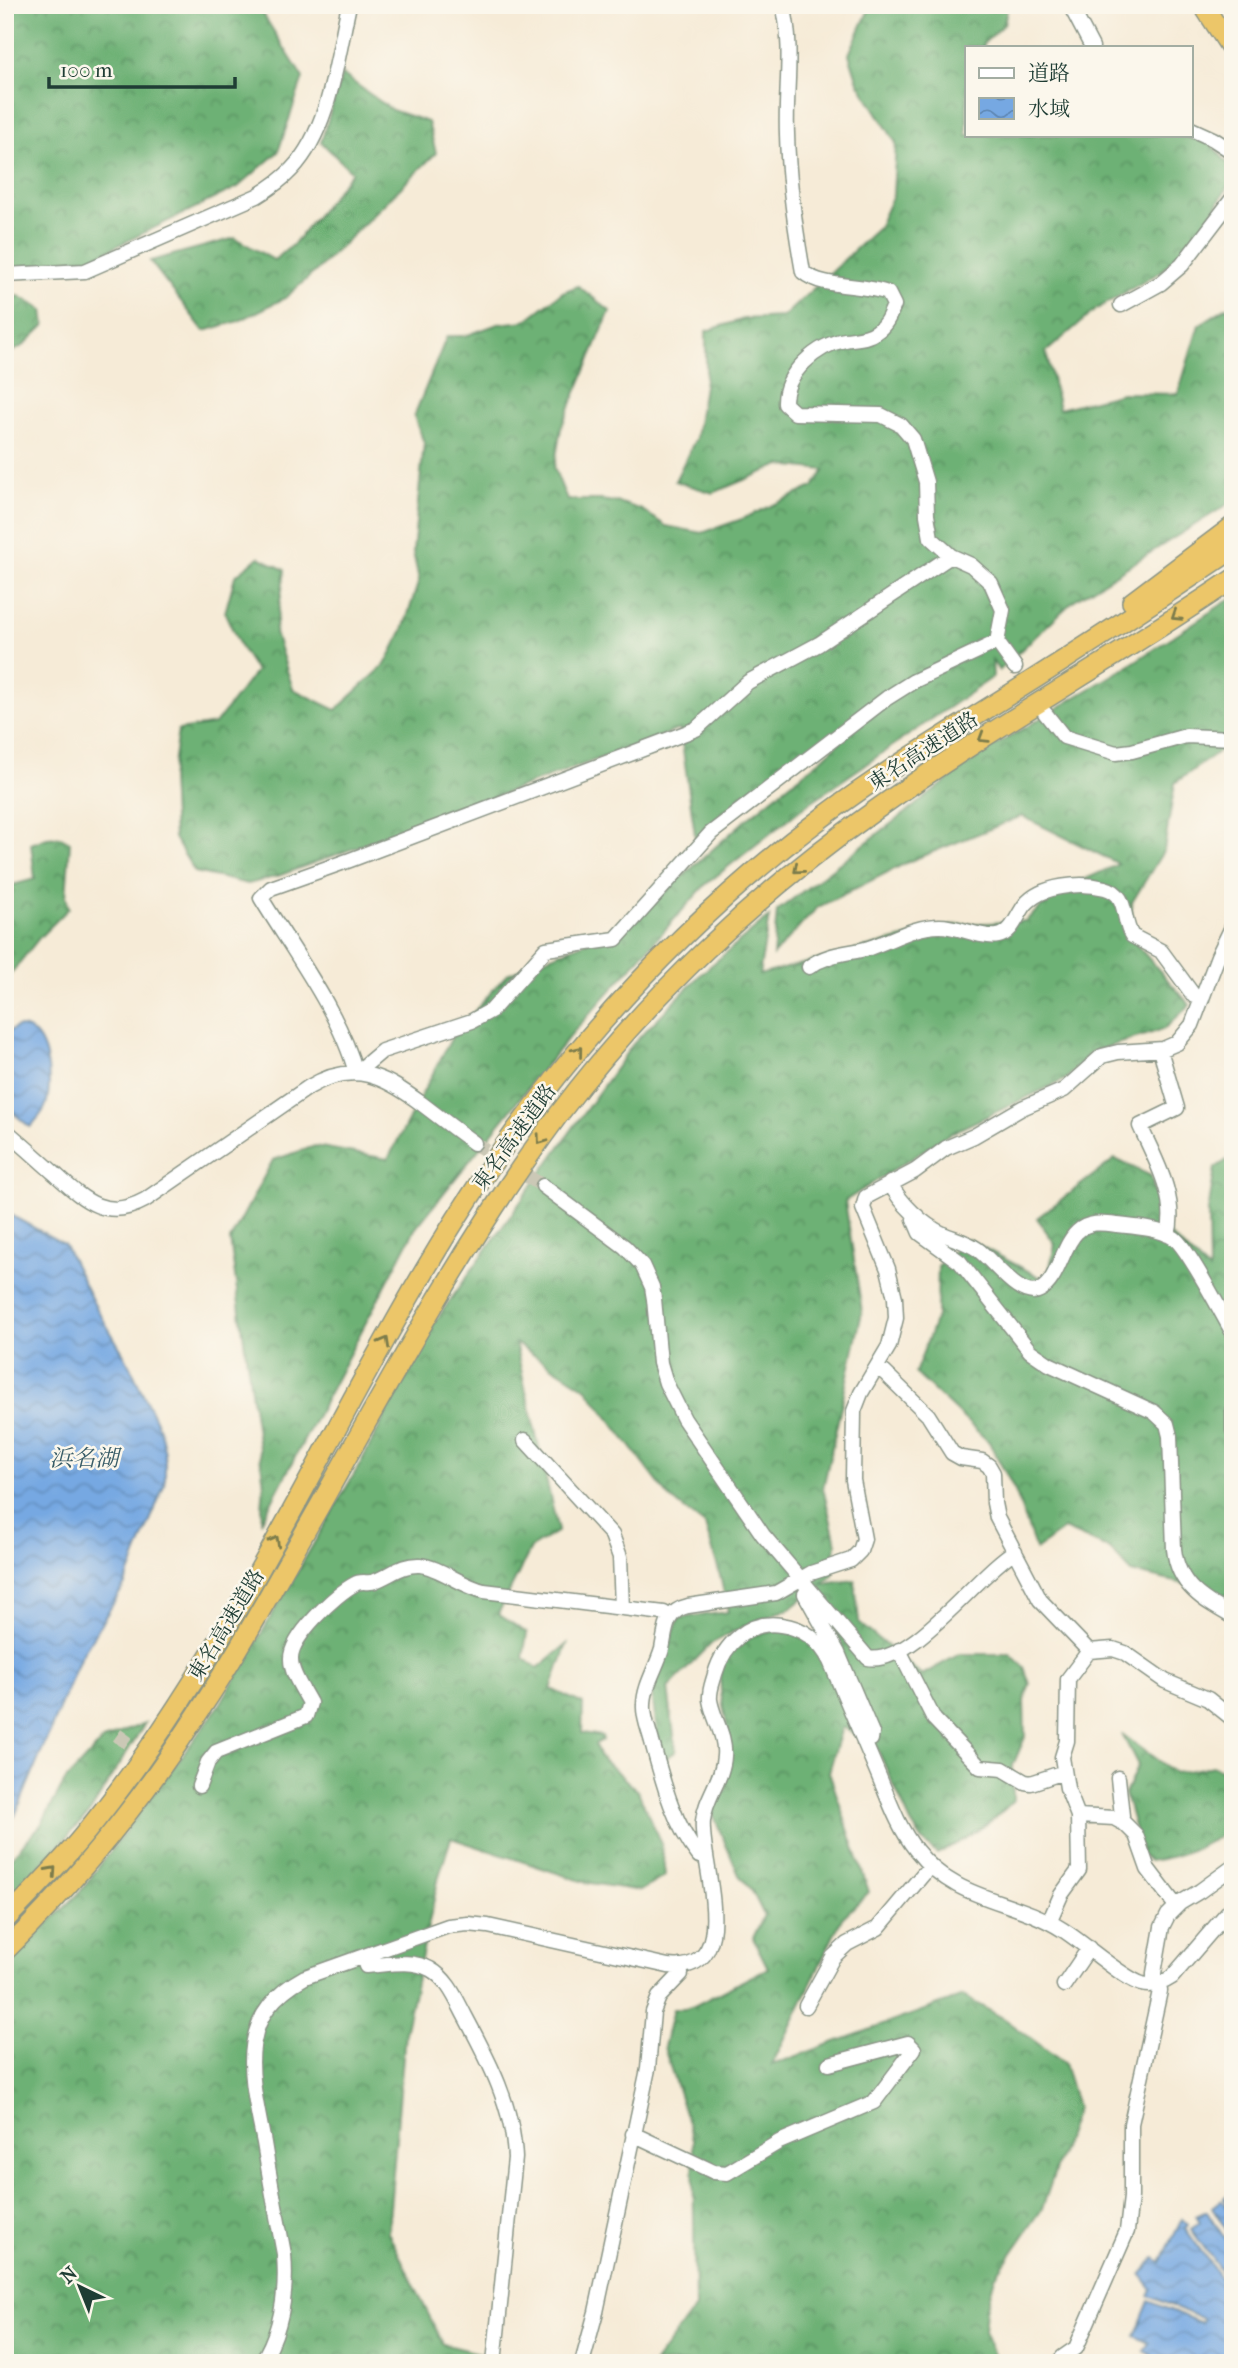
<svg xmlns="http://www.w3.org/2000/svg" width="1238" height="2368" viewBox="0 0 1238 2368" font-family="'IM FELL French Canon','Noto Serif JP',serif">
<defs>
<pattern id="forest-crowns" width="20" height="18" patternUnits="userSpaceOnUse" patternTransform="scale(1.75)"><rect width="20" height="18" fill="#6db175"/><path d="M2 6a3 3 0 1 1 6 0M12 15a3 3 0 1 1 6 0" fill="none" stroke="#599161"/></pattern>
<pattern id="water-waves" width="16" height="10" patternUnits="userSpaceOnUse" patternTransform="scale(1.75)"><rect width="16" height="10" fill="#76a8e2"/><path d="M0 5q4-4 8 0t8 0" fill="none" stroke="#608ab8"/></pattern>
</defs>
<rect width="100%" height="100%" fill="#fbf7ec"/>
<filter id="ink" filterUnits="userSpaceOnUse"><feTurbulence type="fractalNoise" baseFrequency=".0143" numOctaves="2"/><feDisplacementMap in="SourceGraphic" scale="14" xChannelSelector="R" yChannelSelector="G"/><feConvolveMatrix kernelMatrix="1 2 1 2 8 2 1 2 1" color-interpolation-filters="sRGB"/></filter>
<filter id="wash" filterUnits="userSpaceOnUse"><feTurbulence type="fractalNoise" baseFrequency=".00686" numOctaves="4" result="noise"/><feDisplacementMap in="SourceGraphic" scale="28" xChannelSelector="R" yChannelSelector="G"/><feGaussianBlur stdDeviation="1.57" result="paint"/><feColorMatrix in="noise" values="0 0 0 0 0 0 0 0 0 0 0 0 0 0 0 0 0 1.4 0 .05"/><feComposite in="paint" operator="in"/></filter>
<g filter="url(#wash)">
<rect width="100%" height="100%" fill="#f6ebd7"/>
<path fill="url(#forest-crowns)" stroke="#467754" stroke-width="2" d="M5 5H264L261 11 303 78 278 152 238 187 80 264 5 272Z
M871 5H1008L1004 24 983 44 984 47H967V135H1168L1208 141 1233 169V177L1203 230 1160 272 1095 310 1046 352 1059 409 1122 393 1178 394 1199 325 1227 307 1233 310V501L1073 601 999 671 992 660 993 677 805 806 705 885 568 1038 415 1229 261 1522 264 1484 230 1240 273 1160 315 1146 388 1159 452 1037 507 974 628 925 750 816 824 757 856 726 809 749 741 799 696 842 680 729 278 876 248 884 195 872 174 838 171 779 178 730 215 724 256 671 241 648 225 613 235 576 259 557 285 570 275 633 293 689 336 710 385 665 403 630 419 580 413 552 424 443 414 416 447 336H465L498 324 525 321 563 292 578 286 610 311 561 428 554 468 567 500H601L621 503 642 510 666 526 702 533 742 519 813 487 825 470 780 465 713 493 675 481 696 438 706 372V331L744 319 783 317 878 228 893 195 896 143 858 82 849 54Z
M342 74 392 110 428 122 436 153 317 270 285 298 239 321 204 331 150 261 235 238 274 260 294 244 352 172 321 142Z
M19 296 43 310 45 325 24 345 5 356V297Z
M1233 597V741L1175 783 1164 850 1131 904 1134 942 1190 1005 1164 1029 1091 1052 1066 1079 949 1134 845 1201 862 1312 823 1488 836 1543 833 1575 822 1584 855 1580 859 1623 922 1675 960 1654H1010L1024 1667 1030 1684 1024 1701 1025 1737 1013 1765V1801C990 1824 966 1840 937 1854L923 1841 911 1823 876 1746 842 1727 829 1772 869 1892 842 1918 772 2065 963 1996 1005 2019 1064 2063 1077 2107 1042 2209 995 2277 986 2310 984 2330 997 2363H654L695 2308 693 2139 664 2047 673 2009H685L694 2006 768 1968 753 1938 764 1915 752 1891 739 1875 711 1810 726 1790 730 1744 721 1694 720 1672 727 1653 755 1635 786 1629 825 1650 811 1592 789 1609 746 1625 712 1643 668 1688 676 1751 665 1759 657 1733 652 1693 679 1618 728 1612 719 1571 705 1525 669 1497 587 1389 515 1343 558 1531 531 1548 498 1614 527 1633 523 1658 538 1668 567 1644 551 1689 583 1704 582 1733 602 1736 603 1740 595 1744 599 1756 638 1791 662 1846 665 1876 640 1891 584 1882 451 1838 439 1876 405 2033 388 2232 443 2344 518 2363H5V1967L80 1892 219 1706 360 1464 434 1323 633 1044 702 973 769 917 759 975 954 925 1025 921 1061 890 1119 864 1022 816 910 861 818 907 773 955 777 911 986 751 1131 664Z
M61 837 70 842 66 897 69 908 40 937 5 981V887L35 879 31 844 47 838Z
M1233 1156V1594L1217 1595 1185 1584 1131 1572 1110 1549 1064 1529 1036 1550 1015 1491 989 1442 915 1373 937 1316 938 1266 967 1239 1047 1281 1055 1244 1037 1218 1115 1159 1151 1176 1163 1229 1209 1271 1208 1211 1215 1168Z
M145 1723 90 1812 5 1904V1864L41 1825 65 1781 103 1740Z
M1122 1734 1175 1773 1214 1766 1233 1777V1825C1213 1844 1176 1858 1149 1861L1142 1856 1125 1794 1138 1765Z"/>
<path fill="url(#water-waves)" stroke="#4a728b" stroke-width="2" d="M17 1027C49 1025 53 1083 46 1105 43 1114 36 1120 30 1127L5 1106V1033Z
M5 1212 64 1244 93 1302 126 1358 160 1430 165 1453V1483L125 1584 80 1658 15 1816 5 1826Z
M1233 2190V2288L1191 2229 1200 2223 1196 2216 1207 2211 1227 2242 1232 2239 1212 2207 1221 2200 1230 2213 1232 2212 1224 2198Z
M1182 2219 1188 2225 1185 2228 1233 2296V2363H1165L1144 2351 1149 2343 1135 2336 1149 2301 1201 2323 1203 2319 1149 2296 1152 2289 1141 2275 1155 2258 1161 2262Z"/>
</g>
<g filter="url(#ink)">
<g fill="none" stroke-linecap="round" stroke-linejoin="round">
<path stroke="#cbc8b6" stroke-width="14" stroke-dasharray="14 7" stroke-linecap="butt" d="M474 1143 543 1186
M117 1735 128 1743"/>
<defs>
<path id="minor" d="M783 5C794 48 785 90 787 134 788 180 795 227 803 272 823 289 861 283 888 293L894 305C890 315 886 326 876 332 866 339 856 338 845 340 817 345 784 373 785 404L795 413 881 415 901 425 913 439 926 482 927 515 931 538 951 556 971 565 991 583 1003 610 997 642 1015 667
M1070 5 1092 47
M1191 129 1213 139 1233 152
M5 275 85 271 257 196C270 188 282 180 292 169 330 129 337 57 349 5
M1121 305 1161 283 1182 265 1233 198
M951 556 819 644 748 682 696 729 350 860 271 888 261 898C293 951 340 1013 356 1073L382 1051 472 1021 492 1010 546 949 616 939 711 833 887 698 914 681 997 642
M1045 713 1064 737 1116 753 1132 751 1186 736 1233 738
M809 967C828 953 848 954 869 948 893 940 914 926 940 926 958 926 982 939 998 936 1013 933 1017 915 1025 905 1041 885 1081 882 1105 888 1129 894 1121 919 1132 936L1161 951 1194 996 1202 999
M1160 1050 1177 1108 1140 1126C1155 1159 1178 1198 1168 1235
M5 1130C22 1144 38 1159 54 1173 83 1199 105 1222 145 1200L309 1087C354 1060 384 1076 422 1104 439 1117 456 1130 474 1143
M890 1183C900 1203 923 1225 943 1234 955 1239 967 1242 977 1249 993 1260 1020 1301 1040 1290 1058 1281 1062 1246 1077 1232 1088 1221 1102 1223 1117 1225 1135 1227 1158 1228 1174 1238 1188 1248 1222 1314 1233 1333
M543 1186 625 1247 642 1265 652 1287 654 1299 660 1363 666 1383 684 1419 763 1535 868 1658C912 1666 978 1573 1015 1551
M917 1216 914 1219 920 1233 960 1262 1030 1351 1049 1364 1154 1412 1167 1424 1170 1436 1174 1549C1178 1586 1203 1600 1233 1617
M877 1368 885 1373 928 1415 952 1453 961 1458 982 1461 989 1466 993 1473 994 1503 997 1518 1040 1600 1089 1651
M1233 1408V1431
M525 1440 612 1535 620 1557 622 1608
M805 1594 838 1653 872 1733 871 1739 864 1742
M899 1650 934 1719 980 1767 1003 1769 1025 1782 1031 1783 1064 1772
M1118 1778 1122 1816 1120 1820
M199 1786 208 1762 216 1752 306 1716 310 1703C304 1691 291 1674 291 1659 290 1637 336 1594 355 1584 361 1580 369 1584 375 1581 391 1575 402 1564 420 1565 440 1567 461 1586 484 1591L664 1613 670 1617
M706 1855 699 1856C673 1823 663 1782 652 1742 649 1730 643 1717 644 1705 644 1686 657 1667 662 1649 666 1630 665 1611 688 1606L776 1593 811 1573 851 1560 860 1551 864 1539 853 1480 854 1411 861 1393 889 1346 896 1318 895 1298 888 1269 863 1208 866 1197 915 1171 946 1148 974 1136 1022 1108 1064 1090 1102 1056 1118 1052 1163 1049 1177 1043 1192 1025 1218 956 1233 925
M1176 1906 1148 1869 1136 1835 1125 1824 1114 1818 1078 1816 1067 1788 1062 1757 1067 1741 1068 1679 1089 1651 1113 1649 1125 1653 1165 1681 1208 1699 1233 1719
M1049 1922 1061 1895 1079 1870 1078 1816
M363 1957 366 1966C386 1965 411 1959 430 1969 448 1979 456 1999 465 2016 489 2061 513 2106 515 2158L494 2363
M1064 1985 1089 1948
M1154 1985V1973L1162 1927 1168 1915 1180 1903 1200 1891 1233 1867
M806 2006 833 1957 847 1944 878 1928 930 1866
M633 2134 714 2172 727 2173 779 2142 874 2102 914 2049 908 2043 829 2064
M261 2363C282 2331 287 2292 284 2254 277 2217 270 2180 264 2143 251 2076 233 2016 305 1977L448 1926 468 1924 488 1926 668 1966C746 1974 699 1860 703 1821 705 1798 723 1779 724 1756 726 1735 713 1719 710 1700 709 1690 713 1682 715 1674 724 1644 748 1620 781 1625 804 1628 820 1641 830 1661 846 1698 862 1736 878 1774 889 1800 898 1827 916 1850 957 1903 1011 1897 1063 1930 1084 1943 1121 1977 1142 1984 1153 1987 1163 1983 1172 1977L1233 1906
M582 2363 596 2312 648 2069 653 2012 659 1997 681 1974 680 1966
M1058 2363 1063 2357 1076 2348 1127 2231 1131 2197V2124L1160 1991 1158 1984"/>
<path id="highway" d="M1203 5 1233 51
M1132 602 1233 526
M5 1920C31 1893 58 1866 82 1837 142 1765 193 1685 240 1604 337 1437 419 1255 537 1102 618 996 716 897 823 817 883 772 949 733 1012 693 1087 646 1160 598 1233 549
M5 1951C79 1878 144 1798 200 1710 243 1645 280 1575 319 1507 394 1373 467 1238 559 1114 647 997 758 893 877 809 992 727 1116 659 1233 579"/>
</defs>
<use href="#minor" stroke="#8a9486" stroke-width="17"/>
<use href="#highway" stroke="#8a9486" stroke-width="22"/>
<use href="#minor" stroke="#fff" stroke-width="14"/>
<use href="#highway" stroke="#ecc669" stroke-width="19"/>
</g>
<defs><path id="oneway-chevron" d="M-2-3.5L2.5 0L-2 3.5" fill="none" stroke-width="1.6" stroke-linecap="round" stroke-linejoin="round" transform="scale(1.75)"/></defs>
<g stroke="#7b7b4c">
<use href="#oneway-chevron" transform="translate(1176 616) rotate(147)"/>
<use href="#oneway-chevron" transform="translate(983 738) rotate(148)"/>
<use href="#oneway-chevron" transform="translate(798 869) rotate(139)"/>
<use href="#oneway-chevron" transform="translate(578 1051) rotate(-51)"/>
<use href="#oneway-chevron" transform="translate(541 1140) rotate(126)"/>
<use href="#oneway-chevron" transform="translate(385 1342) rotate(-61)"/>
<use href="#oneway-chevron" transform="translate(275 1541) rotate(-61)"/>
<use href="#oneway-chevron" transform="translate(52 1871) rotate(-48)"/>
</g>
</g>
<g text-anchor="middle" stroke-width="5" stroke-linejoin="round" paint-order="stroke">
<g font-size="21" fill="#1f3d34" stroke="#fbf7ec">
<text transform="translate(923 751) rotate(-33)" y="7">東名高速道路</text>
<text transform="translate(514 1137) rotate(-54)" y="7">東名高速道路</text>
<text transform="translate(226 1625) rotate(-59)" y="7">東名高速道路</text>
</g>
<g font-size="23" font-style="italic" fill="#395d68" stroke="#fbf7ec">
<text x="84" y="1466">浜名湖</text>
</g>
</g>
<rect width="1238" height="2368" fill="none" stroke="#fbf7ec" stroke-width="28"/>
<rect x="965" y="46" width="228" height="91" fill="#fbf7ec" stroke="#a3ada2" stroke-width="2"/>
<rect x="979" y="68" width="35" height="10" fill="#ffffff" stroke="#a3ada2" stroke-width="2"/>
<text x="1028" y="80" font-size="21" fill="#1f3d34">道路</text>
<rect x="979" y="98" width="35" height="21" fill="url(#water-waves)" stroke="#a3ada2" stroke-width="2"/>
<text x="1028" y="116" font-size="21" fill="#1f3d34">水域</text>
<g transform="translate(80 2287) rotate(317)" stroke="#fbf7ec" stroke-width="5" paint-order="stroke">
<path d="M0-5L12 26L0 18L-12 26Z" fill="#1f3d34"/>
<text y="-10" font-size="19" font-weight="bold" text-anchor="middle" fill="#1f3d34">N</text>
</g>
<path d="M49 77v10h186v-10" fill="none" stroke="#1f3d34" stroke-width="3.5"/>
<text x="60" y="77" font-size="21" fill="#1f3d34" stroke="#fbf7ec" stroke-width="5" paint-order="stroke">100 m</text>
</svg>
